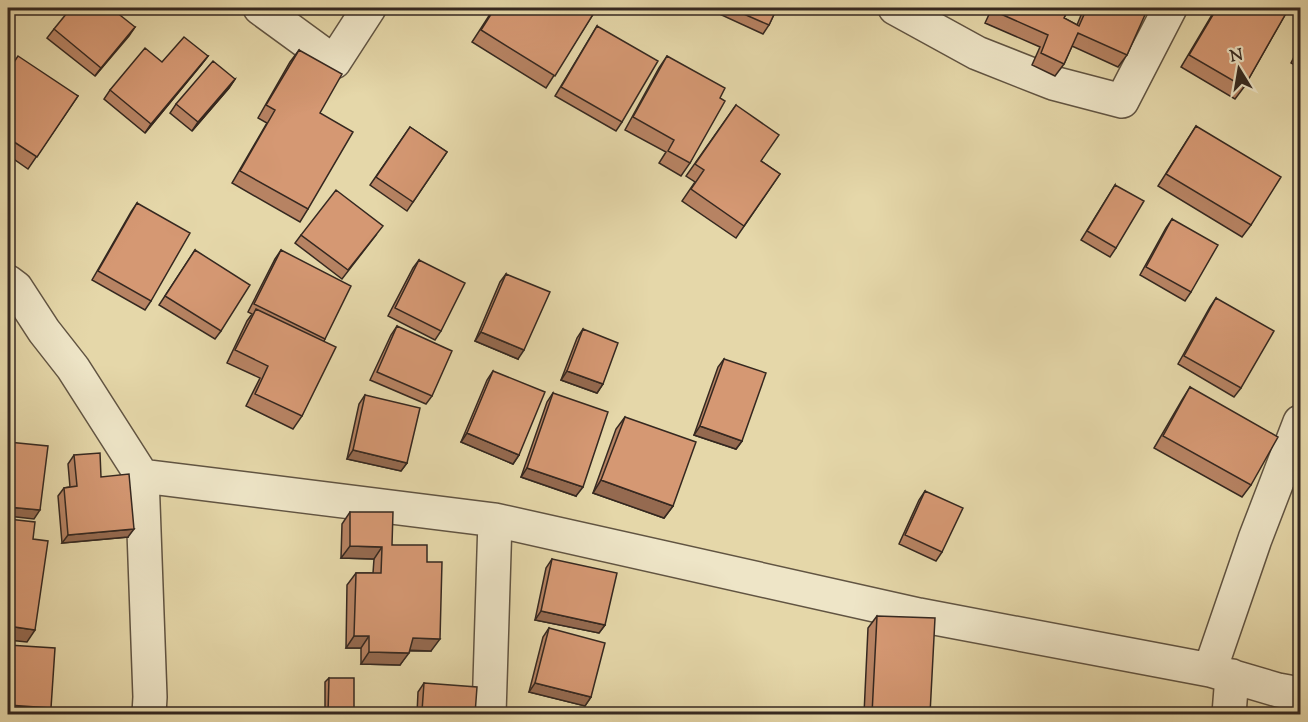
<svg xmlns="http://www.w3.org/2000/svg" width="1308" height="722" viewBox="0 0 1308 722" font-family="'Sorts Mill Goudy',serif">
<rect width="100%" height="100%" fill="#e5d7a9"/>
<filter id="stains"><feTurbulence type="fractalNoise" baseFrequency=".00333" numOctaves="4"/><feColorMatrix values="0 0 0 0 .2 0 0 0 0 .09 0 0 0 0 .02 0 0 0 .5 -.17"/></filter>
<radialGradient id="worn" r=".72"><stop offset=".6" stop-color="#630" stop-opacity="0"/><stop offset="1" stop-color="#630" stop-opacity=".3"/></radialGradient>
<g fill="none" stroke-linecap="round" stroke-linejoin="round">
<defs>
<path id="minor" d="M260 8 334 62 369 8
M895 8 977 53 1053 83 1122 101 1170 8
M8 282 16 288 44 331 73 368 142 476 150 697 149 714
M142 476 495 520 919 615 1210 670 1278 690 1300 694
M1210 670 1255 539 1300 422
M489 714 495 520
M1229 714 1232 676"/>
</defs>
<use href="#minor" stroke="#615442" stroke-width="36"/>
<use href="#minor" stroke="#eee5c7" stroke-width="33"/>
</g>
<path fill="#b78363" stroke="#352820" stroke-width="1.5" d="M494 8H597L546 88 472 42Z
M718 8H777L769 25 763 34 715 12Z
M992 8H1069L1064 18 1077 25 1084 8H1146L1127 55 1118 67 1072 46 1064 64 1055 76 1032 65 1040 47 985 23Z
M1216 8H1289L1244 87 1235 99 1181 67Z
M597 26 622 122 616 131 555 96Z
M135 27 95 76 47 38 54 29Z
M1300 45V68L1291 63Z
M299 50 320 113 308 209 300 222 232 183 267 123 258 118 290 62Z
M208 56 201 65 145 133 104 99 110 90 162 62Z
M667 56 720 98 690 163 681 176 659 163 666 152 625 130 659 68Z
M8 71 78 96 28 169 8 155Z
M235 79 229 88 192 131 170 113 176 104Z
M736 105 761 161 780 174 736 238 682 201 695 182 686 176Z
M1196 126 1251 225 1242 237 1158 186Z
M410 127 447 152 407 211 370 185Z
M1115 185 1116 248 1110 257 1081 240Z
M137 203 151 301 145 310 92 280 131 212Z
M1172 219 1191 292 1185 301 1140 275 1166 228Z
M301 235H376L342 279 295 243Z
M195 250 221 331 215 339 159 305Z
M281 250 325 339 324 341 302 416 293 429 246 406 260 378 227 363 247 321 252 314 248 312 275 259Z
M419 260 441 331 435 340 388 316 413 268Z
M506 274 518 359 475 341 500 282Z
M1216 298 1241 388 1234 397 1178 364 1210 307Z
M397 326 432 396 426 404 370 380 391 335Z
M583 329 603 384 597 393 561 380 577 338Z
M724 359 742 441 736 449 694 435 718 367Z
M493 371 519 455 513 464 461 442 487 380Z
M1190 387 1251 485 1242 497 1154 448 1182 400Z
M553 393 576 496 521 477 547 402Z
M365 395 407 463 401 471 347 459 359 404Z
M625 417 673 506 664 518 593 493 616 429Z
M74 455 101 477 128 537 62 543 58 496 64 488 70 487 68 464Z
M925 491 942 552 936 561 899 544 919 500Z
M350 512 392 545 427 562 431 651H409L400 665 361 664V648H346L347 585 356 573H373L374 559 341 558 342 524Z
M552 559 605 625 599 633 535 620 546 568Z
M877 616 930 714H864L868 628Z
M549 628 591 697 585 706 529 692 543 637Z
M329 678 354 714H325V682Z
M424 683 474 714H417L418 692Z"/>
<path fill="#956a50" stroke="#352820" stroke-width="1.5" d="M135 27 129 36 95 76 101 68Z
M208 56 201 65 145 133 151 124Z
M235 79 229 88 192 131 198 122Z
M481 332 524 350 518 359 475 341Z
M567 371 603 384 597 393 561 380Z
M700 426 742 441 736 449 694 435Z
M467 433 519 455 513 464 461 442Z
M353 450 407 463 401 471 347 459Z
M527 468 583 487 576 496 521 477Z
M601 480 673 506 664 518 593 493Z
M8 507 40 510 34 519 8 516Z
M134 529 128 537 62 543 68 535Z
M350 546 382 547 374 559 341 558Z
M541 611 605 625 599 633 535 620Z
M8 626 35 630 27 642 8 640Z
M354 636H369L361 648H346Z
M413 638 440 639 431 651 404 650Z
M369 652 409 653 400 665 361 664Z
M535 683 591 697 585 706 529 692Z
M8 705 51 708 47 714H8Z
M422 711 474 714H420Z"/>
<path fill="#d59873" stroke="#352820" stroke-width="1.5" d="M71 8H111L135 27 101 68 54 29Z
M495 8H597L555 76 481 30Z
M730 8H777L769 25Z
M995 8H1069L1064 18 1079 26 1087 8H1148L1127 55 1078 33 1064 64 1041 53 1048 35 994 11Z
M1217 8H1289L1244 87 1189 55Z
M597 26 658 61 622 122 561 87Z
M184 37 208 56 151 124 110 90 145 48 162 62Z
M1300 47V56L1297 54Z
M299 50 342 74 320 113 353 132 308 209 240 171 275 110 266 105Z
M18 56 78 96 37 157 8 138V139V71Z
M667 56 725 88 720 98 725 101 690 163 668 151 674 140 633 117Z
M213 61 235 79 198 122 176 104Z
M736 105 779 135 761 161 780 174 744 226 691 189 704 170 695 164Z
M1196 126 1281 177 1251 225 1166 174Z
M410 127 447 152 413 202 376 177Z
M1115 185 1144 201 1116 248 1087 231Z
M336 190 383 226 348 270 301 235Z
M137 203 190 233 151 301 98 271Z
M1172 219 1218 245 1191 292 1146 267Z
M195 250 250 285 221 331 165 296Z
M281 250 351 286 325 339 254 304Z
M419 260 465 283 441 331 395 308Z
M506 274 550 292 524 350 481 332Z
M1216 298 1274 331 1241 388 1184 356Z
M256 309 336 347 302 416 255 394 268 366 235 350Z
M397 326 452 351 432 396 377 372Z
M583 329 618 343 603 384 567 371Z
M724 359 766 373 742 441 700 426Z
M493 371 545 392 519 455 467 433Z
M1190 387 1278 437 1251 485 1163 436Z
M553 393 608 412 583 487 527 468Z
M365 395 420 408 407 463 353 450Z
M625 417 696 442 673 506 601 480Z
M8 442 48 446 40 510 8 507Z
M100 453 101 477 129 474 134 529 68 535 64 488 77 486 74 455Z
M925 491 963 508 942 552 905 535Z
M350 512H393L392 545H427V562H442L440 639 413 638 409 653 369 652V636H354L356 573H381L382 547 350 546Z
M8 519 35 522 33 539 48 541 35 630 8 626Z
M552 559 617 573 605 625 541 611Z
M877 616 935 618 930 714H872Z
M549 628 605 643 591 697 535 683Z
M8 645 55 648 51 708 8 705Z
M329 678H354V714H328Z
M424 683 477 687 475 714 422 711Z"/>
<rect width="1308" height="722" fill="none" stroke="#e5d7a9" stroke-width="30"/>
<rect x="9" y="9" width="1290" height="704" fill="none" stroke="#352820" stroke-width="3"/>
<rect x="15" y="15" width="1278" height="692" fill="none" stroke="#352820" stroke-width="1.5"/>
<g transform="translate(1239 69) rotate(349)" stroke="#eee5c7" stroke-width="4.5" paint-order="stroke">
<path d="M0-4.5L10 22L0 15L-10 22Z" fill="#352820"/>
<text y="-9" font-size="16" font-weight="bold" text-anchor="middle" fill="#352820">N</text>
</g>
<rect width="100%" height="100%" filter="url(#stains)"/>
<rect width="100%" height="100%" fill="url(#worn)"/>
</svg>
